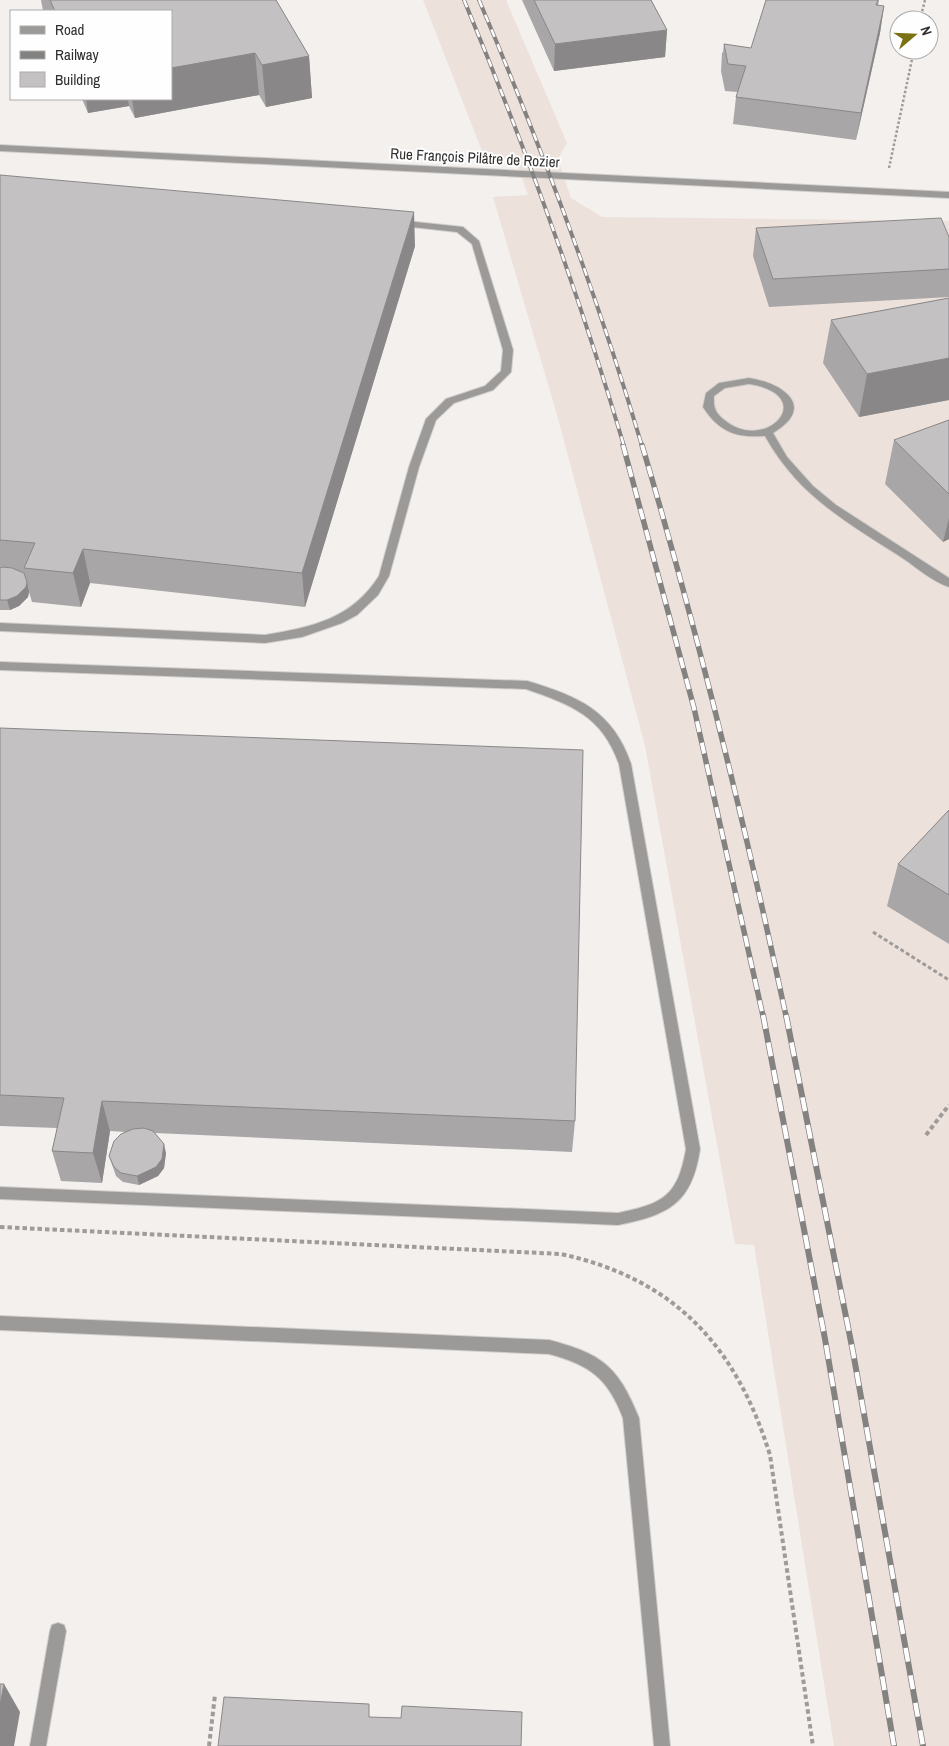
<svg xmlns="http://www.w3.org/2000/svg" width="949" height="1746" viewBox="0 0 949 1746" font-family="'Archivo Narrow',sans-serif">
<rect width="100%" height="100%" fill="#f4f0ee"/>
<path fill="#ede1db" d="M423 0H506L567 143 558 159 571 198 602 217 949 221V1746H834L754 1245 735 1244 645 746 559 422 493 197 528 195 515 158 498 157 482 151Z"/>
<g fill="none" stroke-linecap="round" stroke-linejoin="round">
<defs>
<path id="service" d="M397 220 463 227 479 241 513 350 511 372 493 390 454 403 436 420 419 467 389 576 378 595 357 615 342 623 302 637 265 643 0 631V623L265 635C312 627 352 619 379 576L409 467 426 419 446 399 485 386 501 371 503 350 472 244 457 232 394 225 392 223Z
M0 662 527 681C578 696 613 711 631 764L700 1149C692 1203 669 1215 618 1225L0 1199V1187L618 1213C663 1204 678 1196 686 1149L619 764C602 716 572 705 526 689L0 670Z
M0 1316 549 1340C602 1354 618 1366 639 1418L670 1746H654L623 1418C608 1378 590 1365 549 1354L0 1330Z
M58 1623 64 1625 66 1631 46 1746H30L50 1631 52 1625Z"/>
<path id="minor" d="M0 145 949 192V198L0 151Z
M749 378C783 383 817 407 773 433L787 457 813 486 836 505 949 578V587C933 582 917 568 904 559 847 522 799 497 765 436 736 438 719 432 703 407L706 393 719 383ZM749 384C819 395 768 452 727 422 716 414 713 409 714 396L725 388Z"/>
</defs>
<use href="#service" stroke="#d1cdcb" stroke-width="2"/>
<use href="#minor" stroke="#d1cdcb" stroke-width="2"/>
<path stroke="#9e9b9a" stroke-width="2.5" stroke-dasharray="2.5 2" stroke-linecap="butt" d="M920 20 925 0
M889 168 914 50"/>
<path stroke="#9e9b9a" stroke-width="3" stroke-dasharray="4 2.5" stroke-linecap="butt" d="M873 932 949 980"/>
<path stroke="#9e9b9a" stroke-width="4" stroke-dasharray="4.5 3" stroke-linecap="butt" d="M926 1135 949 1105
M0 1227 561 1254C675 1279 736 1346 770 1455L813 1746
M209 1746 215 1695"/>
<use href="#service" fill="#9b9a98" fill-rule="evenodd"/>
<use href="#minor" fill="#9b9a98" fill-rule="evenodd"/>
<defs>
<path id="rail-far2" d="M464 0C525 146 579 294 624 446
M479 0C541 146 597 294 642 446"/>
<path id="rail-far1" d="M623 445 694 708 763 1016
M642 445C698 633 745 824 786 1016"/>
<path id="rail" d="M763 1015 825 1339 894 1746
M786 1015 853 1352 923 1746"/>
</defs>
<use href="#rail-far2" stroke="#848280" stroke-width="4"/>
<use href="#rail-far1" stroke="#848280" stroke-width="5.5"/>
<use href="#rail" stroke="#848280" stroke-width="6"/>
<use href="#rail-far2" stroke="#fffefe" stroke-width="2.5" stroke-dasharray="8" stroke-linecap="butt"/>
<use href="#rail-far1" stroke="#fffefe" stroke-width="4" stroke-dasharray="11" stroke-linecap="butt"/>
<use href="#rail" stroke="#fffefe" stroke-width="4.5" stroke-dasharray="14" stroke-linecap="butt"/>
</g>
<path fill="#a9a6a8" d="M41 0H276L309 56 312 98 266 107 259 95 135 118 129 106 88 113 82 99H171V11H43Z
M522 0H651L667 30 665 57 554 71Z
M766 0H879L878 6H884L880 33 856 140 733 124 736 97 738 92 725 91 721 71 722 53 723 52 724 44 751 48Z
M0 175 415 246 305 607 90 583 81 607 32 602 29 592 28 597 19 606 10 610H0Z
M756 228 949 237V297L769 307 753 256Z
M949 298V400L859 417 823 363 831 320Z
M949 420V539L943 542 885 484 894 440Z
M0 728 575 1121 572 1152 155 1133 166 1153 164 1168 158 1176 139 1185 123 1182 116 1176 109 1156 126 1132 110 1131 102 1183 61 1181 52 1151 57 1128 0 1126Z
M949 810V944L887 906 898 864Z"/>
<path fill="#898788" d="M884 6 880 33 856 140 861 113Z
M667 30 665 57 554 71 555 44Z
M255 53 259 95 135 118 132 99H171V68Z
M309 56 312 98 266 107 262 65Z
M86 99H128L129 106 88 113Z
M414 212 415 246 305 607 302 573Z
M949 358V400L859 417 867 374Z
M949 518V539L943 542Z
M83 549 90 583 81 607 73 573Z
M27 582 29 592 28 597 19 606 10 610 7 600Z
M102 1101 110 1131 102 1183 93 1153Z
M164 1144 166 1153 164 1168 158 1176 139 1185 137 1176Z
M4 1684 20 1712 14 1746H0V1705Z"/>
<path fill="#c4c1c3" stroke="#898788" d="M50 0H276L309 56 262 65 255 53 171 68V11H55Z
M534 0H651L667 30 555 44Z
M766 0H878L876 5 884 6 861 113 736 97 746 66 728 64 724 44 751 48Z
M0 175 414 212 302 573 83 549 73 573 24 568 35 543 0 540Z
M941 218 949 237V269L773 279 756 228Z
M949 298V358L867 374 831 320Z
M949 420V494L894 440Z
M3 567 12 568 24 573 27 582 26 587 17 596 7 600H0V568Z
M0 728 583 750 575 1121 102 1101 93 1153 52 1151 64 1098 0 1095Z
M949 810V895L898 864Z
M144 1128 153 1131 164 1144 162 1159 156 1167 137 1176 121 1173 114 1167 109 1156 114 1141 121 1134 133 1129Z
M0 1684H4L0 1705Z
M224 1697 369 1704V1717L401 1718 402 1706 522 1712 521 1746H218Z"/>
<g text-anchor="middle" stroke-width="4" stroke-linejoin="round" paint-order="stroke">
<g font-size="15" fill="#302f2e" stroke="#fffefe">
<text transform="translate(475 158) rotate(3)" y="5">Rue François Pilâtre de Rozier</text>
</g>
</g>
<rect x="10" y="10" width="162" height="90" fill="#fffefe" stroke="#acabab"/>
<rect x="20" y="26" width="25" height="8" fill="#9b9a98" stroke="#acabab"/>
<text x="55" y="35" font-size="15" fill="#302f2e">Road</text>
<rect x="20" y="51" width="25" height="8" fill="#848280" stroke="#acabab"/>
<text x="55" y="60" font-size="15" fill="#302f2e">Railway</text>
<rect x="20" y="72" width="25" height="15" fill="#c4c1c3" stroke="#acabab"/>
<text x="55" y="85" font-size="15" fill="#302f2e">Building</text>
<g transform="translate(914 35) rotate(71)"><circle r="24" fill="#fffefe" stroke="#acabab"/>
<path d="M0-4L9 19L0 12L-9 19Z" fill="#7a7214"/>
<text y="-8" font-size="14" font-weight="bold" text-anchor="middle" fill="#302f2e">N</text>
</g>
</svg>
